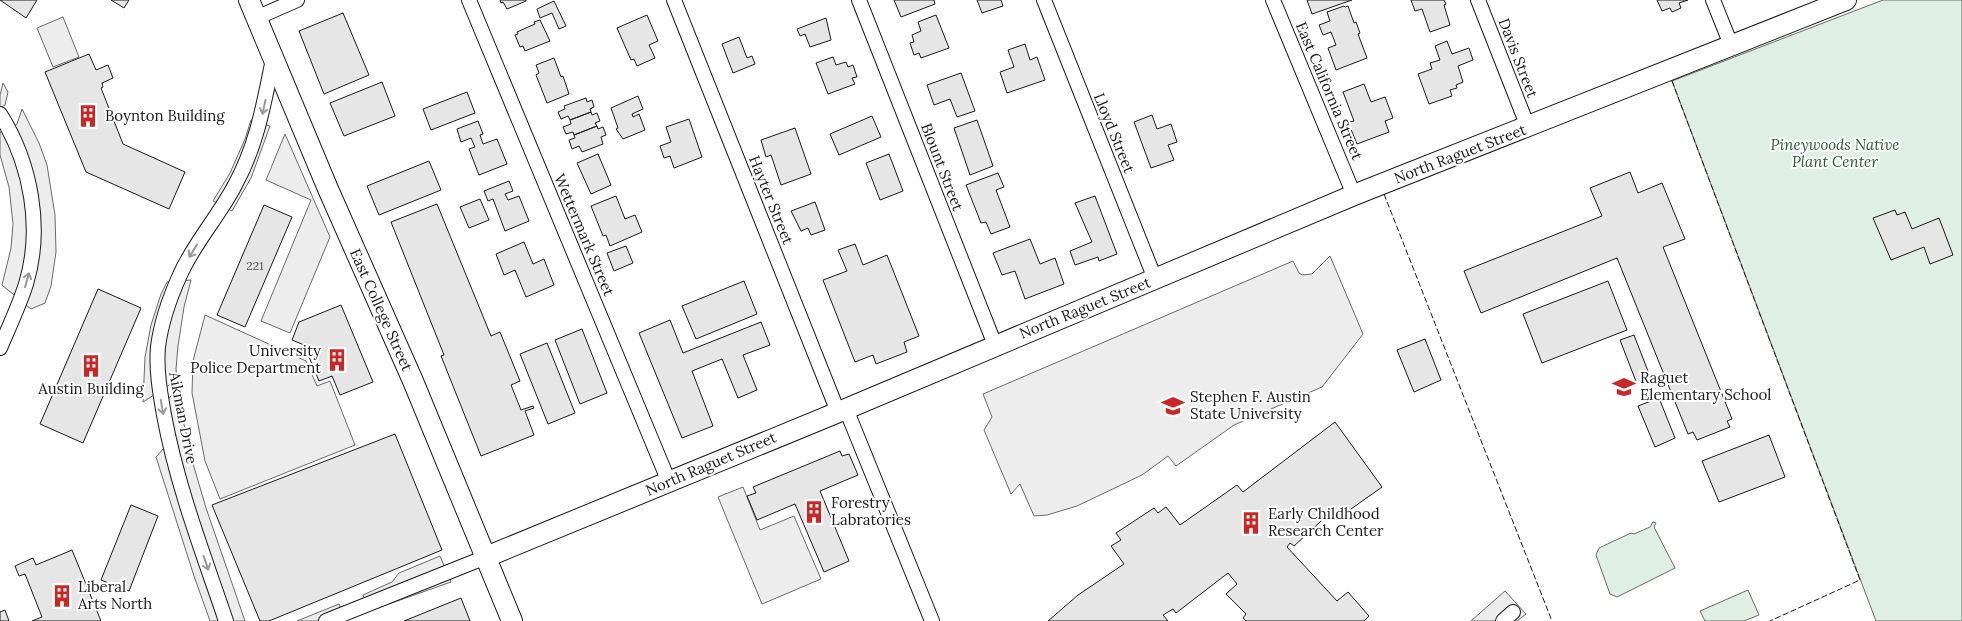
<svg xmlns="http://www.w3.org/2000/svg" width="1962" height="621" viewBox="0 0 1962 621" font-family="Lora,serif">
<rect width="100%" height="100%" fill="#fff"/>
<path fill="#e0efe3" stroke="#6a6a6a" d="M1883 0H1962V621H1876L1672 81Z
M1653 522 1656 523 1654 527 1675 568 1617 597 1610 594 1596 555 1599 548 1631 533 1634 534 1650 527Z
M1748 590 1759 615 1744 621H1705L1700 611Z"/>
<path fill="#ededed" stroke="#6a6a6a" d="M63 17 79 57 53 67 37 28Z
M3 83 8 92 5 105 0 108V95Z
M22 109 39 143 47 165 55 215 56 252 51 286 45 303 31 309 2 285 11 248 13 224 9 187 0 155V132H4L17 124Z
M251 120 270 126 251 178 232 211 213 201 230 173 245 139Z
M285 134 330 237 290 333 261 321 311 200 266 180Z
M1330 256 1363 334 1322 387 1234 425 1176 466 1168 456 1142 475 1077 506 1047 515 1034 516 1020 484 1011 494 984 430 992 417 983 394 1293 261 1299 273 1302 275 1312 274Z
M191 280 184 307 178 346 176 369 177 380 143 402 145 357 151 325 161 294 167 282Z
M205 315 306 361 317 386 330 381 355 445 220 499 205 461 192 393 193 361Z
M178 389 183 420 194 467 206 508 245 621H210L194 576 156 457 165 447 157 410Z
M743 487 760 530 794 516 821 579 762 604 718 497Z
M440 556 451 582 369 611 363 595 392 582 399 573Z
M1505 591 1526 614 1517 621H1471Z
M339 604 346 621H297Z"/>
<path fill="#e6e6e6" stroke="#1a1a1a" d="M0 0H37L26 18Z
M111 0H129L124 8Z
M500 0H526V1L507 9 503 2 501 3Z
M894 0H934L935 4 901 17Z
M977 0H1001L1003 6 982 13Z
M1307 0H1352L1312 14Z
M1411 0H1444L1446 4 1444 5 1450 25 1430 32 1422 9 1415 11Z
M1657 0H1688L1679 3 1681 8 1672 12 1670 8 1662 11Z
M554 1 566 26 559 29 552 13 540 18 537 9Z
M1344 6 1345 7 1348 6 1354 23 1356 22 1360 33 1358 34 1367 58 1336 70 1328 48 1336 45 1331 32 1323 35 1319 25 1330 21 1327 12Z
M343 13 369 75 324 94 299 31Z
M647 15 658 41 649 45 655 58 637 66 634 59 631 60 617 28Z
M936 15 949 48 921 58 919 53 914 55 910 43 914 42 912 35 921 31 918 22Z
M826 18 831 40 810 47 805 34 800 36 797 29Z
M540 20 550 41 525 51 523 46 520 47 515 35 518 34 517 32 535 24 534 22Z
M739 37 747 58 752 56 755 64 733 73 722 44Z
M1447 41 1452 54 1469 48 1473 60 1458 66 1463 82 1456 85 1457 88 1450 90 1452 96 1429 104 1418 74 1432 69 1430 63 1440 60 1435 46Z
M1025 44 1030 60 1037 57 1045 80 1007 93 1000 72 1014 67 1008 50Z
M89 54 96 70 108 65 113 78 102 83 103 87 101 88 123 144 185 172 169 209 86 172 45 72Z
M833 57 836 65 846 62 848 67 853 65 857 77 852 78 855 84 828 94 816 63Z
M554 58 561 77 563 76 569 94 547 103 536 75 539 73 536 65Z
M961 73 975 111 957 117 950 99 934 105 927 85Z
M382 82 395 116 344 136 330 103Z
M1364 84 1371 102 1385 97 1393 118 1385 121 1389 132 1357 144 1348 122 1354 121 1343 92Z
M467 92 475 113 431 130 423 109Z
M638 96 643 109 632 114 633 117 639 114 645 130 623 139 616 129 618 128 611 108Z
M586 98 587 102 592 100 594 107 590 109 591 112 570 120 568 116 561 119 558 112 565 109 564 106Z
M591 112 592 115 597 113 600 121 595 123 597 126 574 135 573 132 566 134 563 127 571 124 570 120Z
M1152 115 1157 129 1171 124 1177 142 1168 145 1174 160 1151 168 1134 122Z
M872 116 881 137 839 155 830 134Z
M689 119 702 157 674 168 670 156 664 158 660 146 671 142 666 127Z
M977 120 993 166 970 175 954 128Z
M478 121 483 134 480 135 483 144 497 139 507 164 479 175 469 149 475 147 471 138 461 142 457 129Z
M597 126 598 129 603 127 606 135 601 137 603 144 582 152 579 146 572 149 569 140 575 138 574 135Z
M795 128 811 174 781 185 771 155 766 157 761 140Z
M598 154 611 185 591 194 577 163Z
M889 154 903 191 880 200 866 163Z
M429 161 441 190 379 215 367 186Z
M1630 172 1638 193 1662 183 1685 239 1663 247 1732 419 1727 421 1730 427 1697 440 1693 432 1688 434 1617 258 1481 313 1464 271 1602 216 1590 188Z
M998 173 1004 187 996 190 1010 227 991 234 986 222 981 223 966 185Z
M509 181 513 191 505 194 508 200 519 196 529 221 505 231 493 199 488 201 484 191Z
M616 196 625 219 635 215 642 232 610 246 606 235 603 236 591 206Z
M1095 196 1117 254 1099 261 1098 257 1075 265 1070 251 1092 242 1075 203Z
M480 199 489 220 469 228 460 207Z
M815 202 825 230 811 235 808 228 801 231 791 211Z
M437 204 491 336 500 332 520 381 511 385 521 410 533 406 534 408 525 411 534 435 481 456 441 356 444 355 391 222Z
M264 205 292 217 245 327 217 315Z
M1895 210 1897 215 1905 212 1912 229 1939 218 1953 255 1930 264 1924 247 1891 260 1873 218Z
M1030 239 1040 264 1055 258 1064 284 1025 299 1015 271 1002 275 993 253Z
M524 242 533 264 544 259 554 285 526 297 515 270 504 275 496 254Z
M855 244 863 265 887 255 919 336 904 342 907 352 876 364 873 355 855 362 823 280 847 271 838 250Z
M626 246 633 263 614 271 607 253Z
M744 281 757 314 696 339 682 306Z
M1608 281 1627 330 1542 363 1523 314Z
M98 289 141 308 83 443 40 424Z
M341 305 373 382 340 395 332 376 319 381 304 345 292 340 299 322Z
M670 320 683 353 761 322 770 345 743 355 757 390 738 398 722 359 692 371 713 426 682 438 639 333Z
M582 329 607 393 580 404 555 340Z
M1634 335 1651 379 1637 384 1620 340Z
M1425 339 1441 380 1414 392 1397 350Z
M547 343 575 413 548 424 520 354Z
M1659 398 1675 438 1655 447 1638 406Z
M1335 422 1382 487 1337 519 1332 511 1294 546 1290 543 1287 547 1337 601 1348 592 1369 616 1364 621H1246L1243 618 1246 614 1226 594 1237 584 1228 573 1176 613 1173 609 1163 615 1168 621H1048L1078 595 1124 564 1111 546 1121 540 1116 533 1154 508 1158 513 1166 507 1180 525 1237 485 1243 492Z
M395 434 442 550 269 621H260L212 505Z
M1769 435 1785 477 1719 502 1702 461Z
M840 451 842 456 849 454 858 475 820 491 849 561 824 572 795 504 757 520 747 496 756 493 753 487Z
M131 505 158 516 129 591 101 580Z
M72 550 101 621H32L42 617 25 574 19 576 15 566 33 558 36 565Z
M461 598 470 621H404Z
M5 610 9 621H0V612Z"/>
<g fill="none" stroke-linecap="round" stroke-linejoin="round">
<defs>
<path id="street" d="M469 0 669 482
M674 0 838 412
M859 0 995 345
M1044 0 1155 279
M1273 0 1354 195
M1478 0 1528 127
M1713 0 1731 45
M256 18 297 0
M0 114C31 163 43 228 26 284 19 306 9 327 0 348
M846 409 932 621
M226 621C203 553 177 486 164 415 160 392 156 370 158 347 161 323 170 297 180 275 194 243 219 216 235 185 257 145 264 103 273 59
M326 621 486 557
M1503 621 1513 612"/>
<path id="secondary" d="M249 0 328 189 413 381 512 621
M486 557 846 409 1354 195 1846 0"/>
</defs>
<use href="#street" stroke="#1a1a1a" stroke-width="16"/>
<use href="#secondary" stroke="#1a1a1a" stroke-width="22"/>
<use href="#street" stroke="#fff" stroke-width="14"/>
<use href="#secondary" stroke="#fff" stroke-width="20"/>
<path stroke="#1a1a1a" stroke-width="1" stroke-dasharray="6 2.5" stroke-linecap="butt" d="M1672 81 1860 580 1770 621
M1384 194 1552 621"/>
</g>
<defs><path id="oneway-shaft" d="M-6 0H5M1.5-3L5.5 0L1.5 3" fill="none" stroke-width="1.6" stroke-linecap="round" stroke-linejoin="round" transform="scale(1.25)"/></defs>
<g stroke="#989898">
<use href="#oneway-shaft" transform="translate(264 107) rotate(102)"/>
<use href="#oneway-shaft" transform="translate(193 251) rotate(122)"/>
<use href="#oneway-shaft" transform="translate(27 280) rotate(-75)"/>
<use href="#oneway-shaft" transform="translate(162 407) rotate(80)"/>
<use href="#oneway-shaft" transform="translate(206 563) rotate(71)"/>
</g>
<defs>
<symbol id="building-bare" viewBox="-9 -9 18 18"><path d="M-4-6H4V6H1V3H-1V6H-4ZM-2.5-4.3h1.7v1.8h-1.7ZM.8-4.3h1.7v1.8H.8ZM-2.5-1h1.7V.8h-1.7ZM.8-1h1.7V.8H.8Z" fill="#c62828" stroke="#fff" stroke-width="2.5" paint-order="stroke"/></symbol>
<symbol id="school-bare" viewBox="-9 -9 18 18"><path d="M0-5L7-2L0 1L-7-2ZM-4 1L0 2.5L4 1V4Q0 6-4 4Z" fill="#c62828" stroke="#fff" stroke-width="2.5" paint-order="stroke"/></symbol>
<symbol id="university-bare" viewBox="-9 -9 18 18"><path d="M0-5L7-2L0 1L-7-2ZM-4 1L0 2.5L4 1V4Q0 6-4 4Z" fill="#c62828" stroke="#fff" stroke-width="2.5" paint-order="stroke"/></symbol>
</defs>
<g fill-rule="evenodd">
<use href="#building-bare" x="72" y="100" width="32" height="32"/>
<use href="#building-bare" x="321" y="344" width="32" height="32"/>
<use href="#building-bare" x="75" y="350" width="32" height="32"/>
<use href="#school-bare" x="1608" y="371" width="32" height="32"/>
<use href="#university-bare" x="1157" y="390" width="32" height="32"/>
<use href="#building-bare" x="798" y="496" width="32" height="32"/>
<use href="#building-bare" x="1235" y="507" width="32" height="32"/>
<use href="#building-bare" x="46" y="580" width="32" height="32"/>
</g>
<g text-anchor="middle" stroke-width="4" stroke-linejoin="round" paint-order="stroke">
<g font-size="12" fill="#4d4d4d">
<text x="255" y="270">221</text>
</g>
<g font-size="15" fill="#1a1a1a" stroke="#fff">
<text transform="translate(1518 58) rotate(69)" y="5">Davis Street</text>
<text transform="translate(1329 91) rotate(67)" y="5">East California Street</text>
<text transform="translate(1114 133) rotate(68)" y="5">Lloyd Street</text>
<text transform="translate(1460 154) rotate(-21)" y="5">North Raguet Street</text>
<text transform="translate(942 167) rotate(69)" y="5">Blount Street</text>
<text transform="translate(771 200) rotate(68)" y="5">Hayter Street</text>
<text transform="translate(584 235) rotate(67)" y="5">Wettermark Street</text>
<text transform="translate(1085 308) rotate(-22)" y="5">North Raguet Street</text>
<text transform="translate(381 310) rotate(66)" y="5">East College Street</text>
<text transform="translate(183 418) rotate(79)" y="5">Aikman Drive</text>
<text transform="translate(711 464) rotate(-23)" y="5">North Raguet Street</text>
</g>
<g font-size="15" fill="#1a1a1a" stroke="#fff" text-anchor="start">
<text x="105" y="121">Boynton Building</text>
<text x="321" y="356" text-anchor="end">University<tspan x="321" dy="17">Police Department</tspan></text>
<text x="1640" y="383">Raguet<tspan x="1640" dy="17">Elementary School</tspan></text>
<text x="91" y="394" text-anchor="middle">Austin Building</text>
<text x="1190" y="402">Stephen F. Austin<tspan x="1190" dy="17">State University</tspan></text>
<text x="831" y="508">Forestry<tspan x="831" dy="17">Labratories</tspan></text>
<text x="1268" y="519">Early Childhood<tspan x="1268" dy="17">Research Center</tspan></text>
<text x="78" y="592">Liberal<tspan x="78" dy="17">Arts North</tspan></text>
</g>
<g font-size="15" font-style="italic" fill="#2b5a34" stroke="#fff">
<text x="1835" y="150">Pineywoods Native<tspan x="1835" dy="17">Plant Center</tspan></text>
</g>
</g>
</svg>
